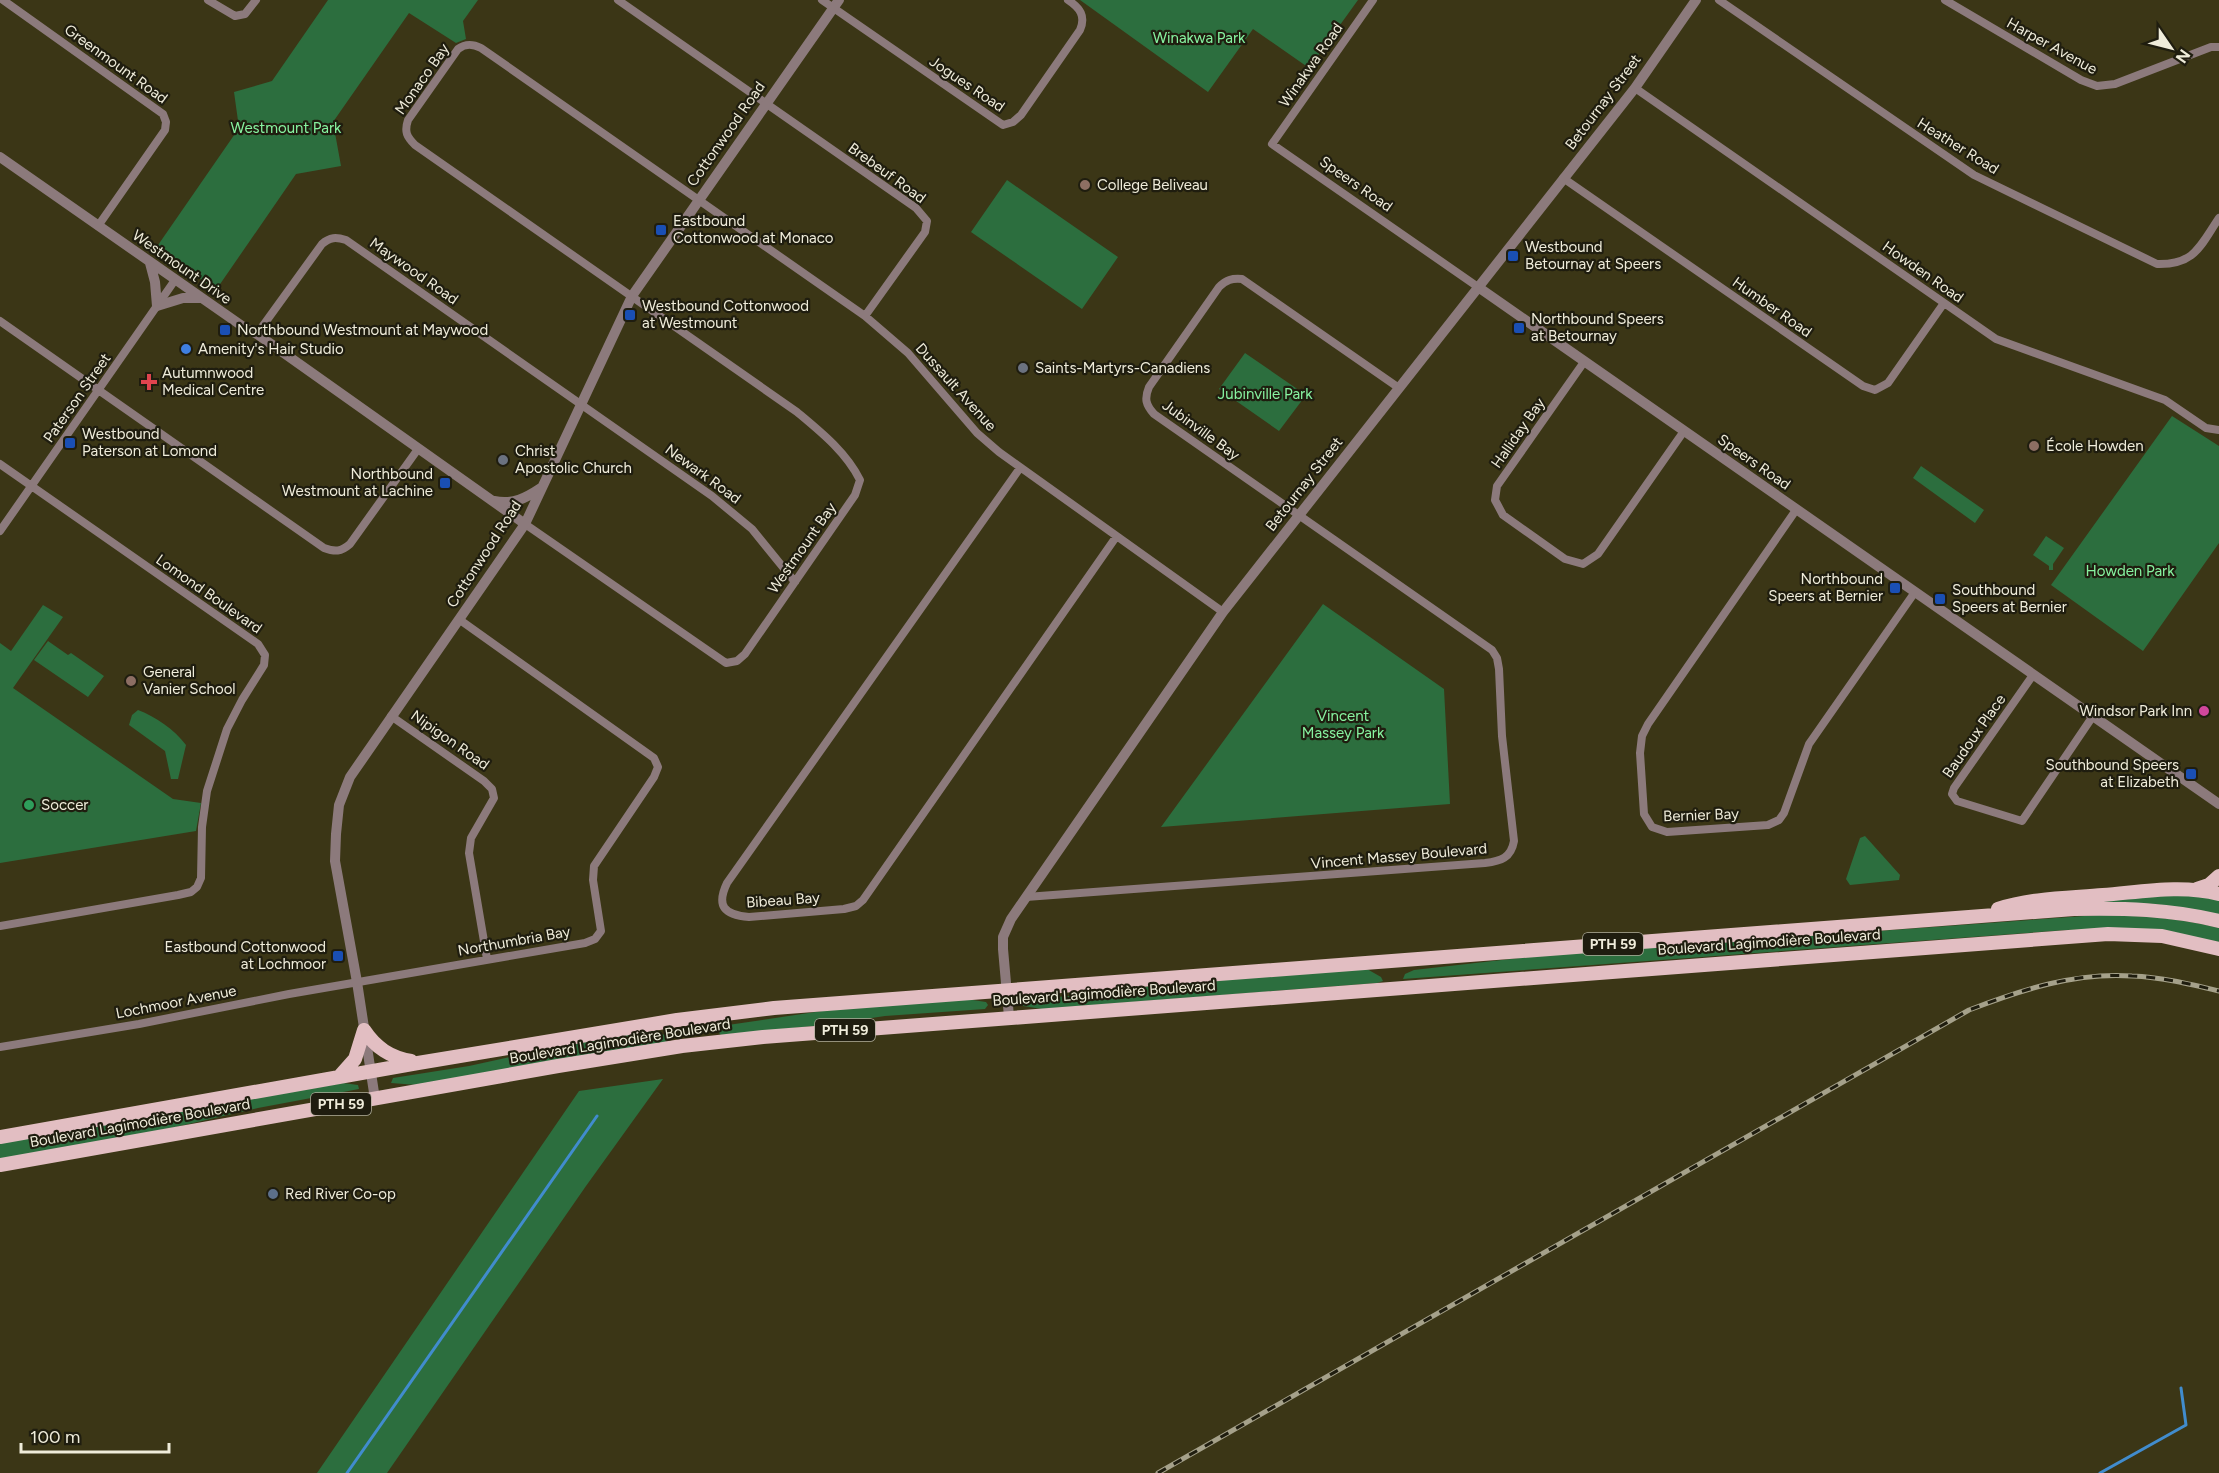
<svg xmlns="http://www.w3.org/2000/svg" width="2219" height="1473" viewBox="0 0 2219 1473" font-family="Figtree,sans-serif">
<rect width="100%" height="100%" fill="#3b3616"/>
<path fill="#2c6e3e" d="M328 0H478L463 21 466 39 456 43 409 13 333 122 341 166 296 174 216 290 156 248 239 128 234 92 272 81Z
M1080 0H1358L1309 68 1253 29 1208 92Z
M1007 180 1118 257 1082 309 971 232Z
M1245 353 1306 395 1279 431 1219 389Z
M2172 416 2219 446V543L2143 651 2051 585Z
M1921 466 1984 510 1975 523 1913 478Z
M2046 536 2064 548 2053 564V570H2049V566L2033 555Z
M1323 604 1444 689 1450 804 1161 827Z
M43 605 63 617 13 688 173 799 201 803 196 831 0 863V643L11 651Z
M48 641 68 655 71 653 104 676 88 697 34 660Z
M138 710C156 717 174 729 186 745L178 779H171L165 751 129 725 132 715Z
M1865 836 1900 875 1899 880 1850 885 1846 879 1860 838Z
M2182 894 2219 899V915L2155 904 2088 902Z
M2098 915C2139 915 2179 918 2219 928V942L2102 929 2067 930 1403 979 1405 974 1414 970 1536 956Z
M1367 969 1381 977 1383 981 1377 983 1042 1009 1023 1006 1021 1002 1025 999 1069 996 1159 985Z
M966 999 986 1002 988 1005 985 1009 885 1016 824 1025 721 1035 719 1033 723 1026 728 1025 849 1007Z
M655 1030 668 1037 666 1042 417 1085 391 1083 393 1078 469 1066 546 1049Z
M663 1079 586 1186 387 1473H317L579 1091Z
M343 1083 358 1085 359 1089 258 1108 167 1129 0 1159V1143Z"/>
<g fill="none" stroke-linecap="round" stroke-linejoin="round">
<path stroke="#418ccd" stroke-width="3" d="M347 1473 597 1116
M2100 1473 2186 1425 2181 1388"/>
<path stroke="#8c7a7c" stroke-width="8" d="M3 0 163 114 166 122 165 130 98 226
M208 0 235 16 245 14 256 0
M618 0 916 208 927 221 925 232 865 316
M822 0 1003 125 1013 122 1021 115 1080 30C1086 16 1080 8 1068 0
M1373 0 1272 144 1478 287
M1719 0 1974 175 2157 264C2195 265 2200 246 2219 218
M1945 0 2081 80 2097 86 2115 84 2211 47H2219
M1635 88 1996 339 2165 400 2206 428 2219 430
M1563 178 1863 386 1875 390 1888 383 1944 303
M0 321 324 548C335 552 341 552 350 544L418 449
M257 334 322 244C330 237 336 237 346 240L712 496 752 529 795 582
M1584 362 1497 486 1495 500 1503 515 1565 559 1583 564 1598 554 1684 431
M0 464 258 644 265 655 264 665 242 700 227 729 207 791 202 827 201 878 197 887 191 892 178 895 0 926
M1020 468 727 883C716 906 724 915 749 917L844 909 856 906 863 900 1116 537
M1796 510 1648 724 1642 736 1640 753 1644 814 1652 827 1667 832 1768 825 1779 820 1784 813 1809 744 1915 592
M525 524 726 663 737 661 745 654 855 495 860 480C846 452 821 432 797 412L415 145C407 137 404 132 408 120L458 49C466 43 473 44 481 48L865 316 908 353 977 433 999 452 1223 612
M0 531 175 280
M2033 675 1954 788 1952 794 1957 801 2022 821 2093 716
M391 716 484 781 492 789 494 798 471 838 469 853 487 959
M1026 897 1485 863C1501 861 1511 858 1514 841L1502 736 1499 669 1497 658 1492 650 1154 414C1146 405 1144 399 1149 387L1219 287C1226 280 1232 278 1242 279L1399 388
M0 1047 139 1024 289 994 585 943 595 939 601 931 593 880 594 866 654 777 658 767 654 758 460 620"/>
<path stroke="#8c7a7c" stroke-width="10" d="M0 157 245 328 257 334 525 524
M150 263 155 282 157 306 183 298H200
M1478 287 2219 804
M494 501C513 505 526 498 541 488
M1009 1017 1003 949V937L1011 919 1223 612 1635 88 1696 0
M375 1099 357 982 335 861 336 834 339 805 350 777 525 524 632 296 839 0"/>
<path stroke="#e2bec2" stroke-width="14" d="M2197 889 2209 885 2219 876
M1998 909C2031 898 2069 898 2103 895 2141 892 2182 884 2219 894
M364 1030C376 1048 390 1057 411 1061
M339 1077 355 1059 364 1030
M0 1137 418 1063 677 1020 774 1008 2074 909C2123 908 2171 909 2219 921
M0 1165 558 1066 682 1046 763 1037 2108 934 2162 936 2219 949"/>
<defs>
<path id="rail" d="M1158 1473 1969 1010C2021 990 2075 972 2132 976 2161 977 2190 984 2219 991"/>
</defs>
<use href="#rail" stroke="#a5a18a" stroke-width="5"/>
<use href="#rail" stroke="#1f1d0f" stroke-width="3" stroke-dasharray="9" stroke-linecap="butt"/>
</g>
<g fill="#8d6e63" stroke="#1f1d0f" stroke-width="2">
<circle cx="1085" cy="185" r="6"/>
<circle cx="2034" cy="446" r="6"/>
<circle cx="131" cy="681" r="6"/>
</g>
<g fill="#1a4fb4" stroke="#1f1d0f" stroke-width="2">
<rect x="655" y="224" width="12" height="12" rx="3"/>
<rect x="1507" y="250" width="12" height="12" rx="3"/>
<rect x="624" y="309" width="12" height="12" rx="3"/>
<rect x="1513" y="322" width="12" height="12" rx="3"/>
<rect x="219" y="324" width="12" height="12" rx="3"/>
<rect x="64" y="437" width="12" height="12" rx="3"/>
<rect x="439" y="477" width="12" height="12" rx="3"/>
<rect x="1889" y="582" width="12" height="12" rx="3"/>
<rect x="1934" y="593" width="12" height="12" rx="3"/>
<rect x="2185" y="768" width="12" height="12" rx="3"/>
<rect x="332" y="950" width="12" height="12" rx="3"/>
</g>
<circle fill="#3f7fe0" stroke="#1f1d0f" stroke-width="2" cx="186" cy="349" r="6"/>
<g fill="#6b7280" stroke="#1f1d0f" stroke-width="2">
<circle cx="1023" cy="368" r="6"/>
<circle cx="503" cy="460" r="6"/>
</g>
<path fill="#e0444e" stroke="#1f1d0f" stroke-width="2" d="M146 373h6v6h6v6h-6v6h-6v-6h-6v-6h6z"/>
<circle fill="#d1479c" stroke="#1f1d0f" stroke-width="2" cx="2204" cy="711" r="6"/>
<circle fill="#2e9e5b" stroke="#1f1d0f" stroke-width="2" cx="29" cy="805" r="6"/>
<circle fill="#5c6f8a" stroke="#1f1d0f" stroke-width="2" cx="273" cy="1194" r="6"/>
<g text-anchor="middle" stroke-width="4.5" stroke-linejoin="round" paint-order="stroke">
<g fill="#1f1d0f" stroke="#b1ae9d" stroke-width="1.5">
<rect x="1583" y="933" width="60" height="22" rx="4.5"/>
<rect x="815" y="1019" width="60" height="22" rx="4.5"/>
<rect x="311" y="1093" width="60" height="22" rx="4.5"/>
</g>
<g font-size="14" font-weight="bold" fill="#efecda">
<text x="1613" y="949">PTH 59</text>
<text x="845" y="1035">PTH 59</text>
<text x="341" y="1109">PTH 59</text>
</g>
<g font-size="15" fill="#87f3a0" stroke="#1f1d0f">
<text x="1199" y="43">Winakwa Park</text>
<text x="286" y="133">Westmount Park</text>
<text x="1265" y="399">Jubinville Park</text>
<text x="2130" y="576">Howden Park</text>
<text x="1343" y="721">Vincent<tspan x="1343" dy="17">Massey Park</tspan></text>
</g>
<g font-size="15" fill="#efecda" stroke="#1f1d0f">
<text transform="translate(2052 46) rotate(29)" y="5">Harper Avenue</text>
<text transform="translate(116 64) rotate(36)" y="5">Greenmount Road</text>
<text transform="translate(1311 65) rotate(-55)" y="5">Winakwa Road</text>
<text transform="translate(422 79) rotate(-55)" y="5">Monaco Bay</text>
<text transform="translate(967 84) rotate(34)" y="5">Jogues Road</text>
<text transform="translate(1603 102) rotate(-53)" y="5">Betournay Street</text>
<text transform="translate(726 134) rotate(-55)" y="5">Cottonwood Road</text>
<text transform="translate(1958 146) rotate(32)" y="5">Heather Road</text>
<text transform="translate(887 173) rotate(36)" y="5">Brebeuf Road</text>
<text transform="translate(1356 184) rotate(35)" y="5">Speers Road</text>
<text transform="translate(182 267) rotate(35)" y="5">Westmount Drive</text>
<text transform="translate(414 271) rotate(35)" y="5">Maywood Road</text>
<text transform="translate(1923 272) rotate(35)" y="5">Howden Road</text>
<text transform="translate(1772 307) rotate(35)" y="5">Humber Road</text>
<text transform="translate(956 387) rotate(48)" y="5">Dussault Avenue</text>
<text transform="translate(77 398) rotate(-55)" y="5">Paterson Street</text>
<text transform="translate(1201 430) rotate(36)" y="5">Jubinville Bay</text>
<text transform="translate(1518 433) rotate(-55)" y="5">Halliday Bay</text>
<text transform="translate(1754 462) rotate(35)" y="5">Speers Road</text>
<text transform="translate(703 474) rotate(36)" y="5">Newark Road</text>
<text transform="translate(1304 484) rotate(-52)" y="5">Betournay Street</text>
<text transform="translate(802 548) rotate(-55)" y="5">Westmount Bay</text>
<text transform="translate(484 554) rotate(-57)" y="5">Cottonwood Road</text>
<text transform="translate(209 594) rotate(35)" y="5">Lomond Boulevard</text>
<text transform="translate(1974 736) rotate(-55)" y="5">Baudoux Place</text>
<text transform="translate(450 740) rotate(35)" y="5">Nipigon Road</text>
<text transform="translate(1701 815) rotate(-2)" y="5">Bernier Bay</text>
<text transform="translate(1399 856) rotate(-5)" y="5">Vincent Massey Boulevard</text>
<text transform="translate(783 900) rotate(-4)" y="5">Bibeau Bay</text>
<text transform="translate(514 941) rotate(-10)" y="5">Northumbria Bay</text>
<text transform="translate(1769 942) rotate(-4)" y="5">Boulevard Lagimodière Boulevard</text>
<text transform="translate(1104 993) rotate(-4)" y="5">Boulevard Lagimodière Boulevard</text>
<text transform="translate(176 1002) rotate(-11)" y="5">Lochmoor Avenue</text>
<text transform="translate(620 1041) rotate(-9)" y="5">Boulevard Lagimodière Boulevard</text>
<text transform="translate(140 1123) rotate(-10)" y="5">Boulevard Lagimodière Boulevard</text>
</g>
<g font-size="15" fill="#efecda" stroke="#1f1d0f" text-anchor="start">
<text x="1097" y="190">College Beliveau</text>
<text x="673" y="226">Eastbound<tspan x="673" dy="17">Cottonwood at Monaco</tspan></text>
<text x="1525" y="252">Westbound<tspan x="1525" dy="17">Betournay at Speers</tspan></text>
<text x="642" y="311">Westbound Cottonwood<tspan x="642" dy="17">at Westmount</tspan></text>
<text x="1531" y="324">Northbound Speers<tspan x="1531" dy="17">at Betournay</tspan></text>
<text x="237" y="335">Northbound Westmount at Maywood</text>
<text x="198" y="354">Amenity's Hair Studio</text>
<text x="1035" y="373">Saints-Martyrs-Canadiens</text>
<text x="162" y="378">Autumnwood<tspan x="162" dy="17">Medical Centre</tspan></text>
<text x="82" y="439">Westbound<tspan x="82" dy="17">Paterson at Lomond</tspan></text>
<text x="2046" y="451">École Howden</text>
<text x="515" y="456">Christ<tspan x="515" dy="17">Apostolic Church</tspan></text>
<text x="433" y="479" text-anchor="end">Northbound<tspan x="433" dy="17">Westmount at Lachine</tspan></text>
<text x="1883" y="584" text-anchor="end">Northbound<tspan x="1883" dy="17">Speers at Bernier</tspan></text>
<text x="1952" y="595">Southbound<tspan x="1952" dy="17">Speers at Bernier</tspan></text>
<text x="143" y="677">General<tspan x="143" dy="17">Vanier School</tspan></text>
<text x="2192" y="716" text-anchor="end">Windsor Park Inn</text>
<text x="2179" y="770" text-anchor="end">Southbound Speers<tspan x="2179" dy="17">at Elizabeth</tspan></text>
<text x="41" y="810">Soccer</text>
<text x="326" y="952" text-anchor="end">Eastbound Cottonwood<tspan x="326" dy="17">at Lochmoor</tspan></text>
<text x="285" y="1199">Red River Co-op</text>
</g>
</g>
<g transform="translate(2171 48) rotate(125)" stroke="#1f1d0f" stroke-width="4.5" paint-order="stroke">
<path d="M0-4.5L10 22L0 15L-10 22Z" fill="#efecda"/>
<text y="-9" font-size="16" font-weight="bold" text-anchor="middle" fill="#efecda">N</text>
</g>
<path d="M21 1443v9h148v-9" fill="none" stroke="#efecda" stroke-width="3"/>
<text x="30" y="1443" font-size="18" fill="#efecda" stroke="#1f1d0f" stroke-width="4.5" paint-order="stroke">100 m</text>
</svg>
